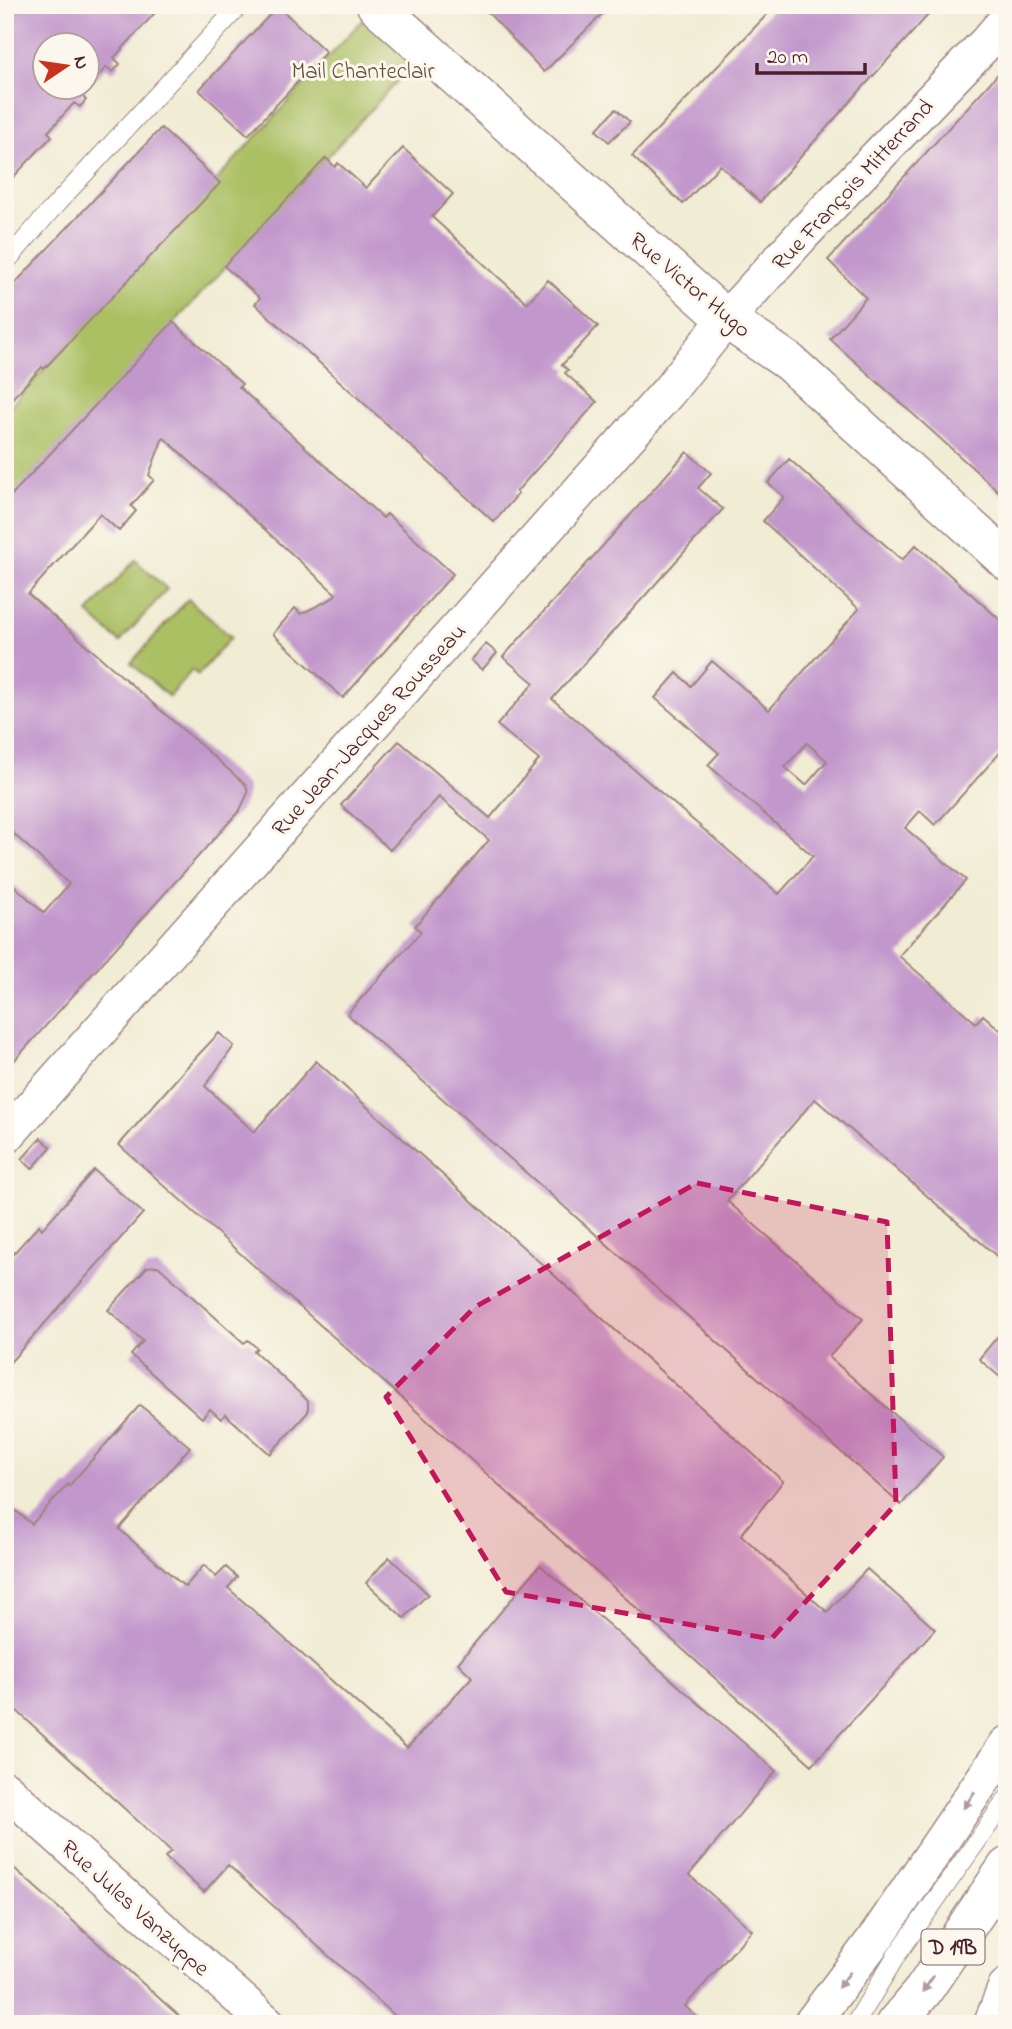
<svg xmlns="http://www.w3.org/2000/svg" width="1012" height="2029" viewBox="0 0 1012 2029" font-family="'Indie Flower',sans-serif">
<rect width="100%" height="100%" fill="#fbf7ec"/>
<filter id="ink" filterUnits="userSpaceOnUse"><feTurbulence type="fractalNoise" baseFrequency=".0143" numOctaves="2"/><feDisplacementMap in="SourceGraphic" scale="14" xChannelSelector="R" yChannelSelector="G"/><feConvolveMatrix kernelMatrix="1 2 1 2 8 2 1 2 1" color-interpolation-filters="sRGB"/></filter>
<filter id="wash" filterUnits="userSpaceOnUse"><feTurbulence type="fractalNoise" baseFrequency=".00686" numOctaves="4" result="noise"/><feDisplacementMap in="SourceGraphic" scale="28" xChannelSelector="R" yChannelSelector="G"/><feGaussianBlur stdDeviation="1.57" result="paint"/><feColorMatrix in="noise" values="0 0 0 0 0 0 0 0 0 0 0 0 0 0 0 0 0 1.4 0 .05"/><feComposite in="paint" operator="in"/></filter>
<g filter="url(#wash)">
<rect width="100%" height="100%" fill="#f1ecd4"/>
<path fill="#abbf63" stroke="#7a6f47" stroke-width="2" d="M376 5 426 50 5 506V412Z
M135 560 167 589 120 642 88 613Z
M188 599 231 637 198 675 192 670 169 697 131 663Z"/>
<g id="blocks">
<path fill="#c298cc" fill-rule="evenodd" d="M5 5H162L114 58 120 64 113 72 106 67 81 95 86 100 80 107 74 103 48 132 52 136 5 186ZM46 46H88V88H46Z
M481 5H611L544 72Z
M776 5H937L760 202 720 165 683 204 632 156Z
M278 6 326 52 248 135 199 90Z
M1007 64V499L830 339 866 298 828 260Z
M616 109 630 122 609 142 596 130Z
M161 128 220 183 44 369 42 367 5 406V294Z
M403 148 453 194 432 217 527 303 548 280 598 326 562 365 568 370 565 373 597 402 516 492 518 494 494 522 255 304 260 298 224 266 326 158 335 167 338 163 366 188Z
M173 322 242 384 239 387 383 518 387 514 453 574 343 698 273 634 295 608 301 614 331 599 336 594 164 438 162 440 149 475 154 480 131 506 136 511 119 531 100 514 28 594 246 785 248 793 240 810 5 1071V877L44 913 69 884 5 826V502Z
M687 452 711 473 698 488 723 509 552 699 779 894 813 856 708 765 719 753 655 698 677 673 691 686 712 661 769 710 859 609 763 521 784 497 768 483 789 459 902 560 916 545 1007 626V745L935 825 920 811 905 828 966 880 899 956 976 1023 983 1015 1007 1036V1265L815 1099 727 1201 863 1319 829 1357 943 1457 901 1505 347 1014 421 932 415 926 489 840 439 797 390 850 341 805 399 741 490 818 539 760 497 725 534 683 503 657ZM807 743 827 761 806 785 785 767Z
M486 644 497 653 482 670 471 660Z
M219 1033 234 1046 205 1086 254 1132 316 1061 783 1481 741 1535 827 1612 867 1569 935 1629 812 1765 119 1145 185 1069Z
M41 1138 51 1147 32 1169 22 1159Z
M94 1170 143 1213 5 1368V1263L39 1225 42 1229Z
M158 1266 244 1343 248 1340 257 1348 254 1351 308 1401V1412L270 1454 225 1414 221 1419 210 1409 202 1418 131 1355 143 1341 108 1310 147 1267Z
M1007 1325V1383L979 1359Z
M140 1405 190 1447 119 1529 185 1587 204 1565 216 1577 226 1567 237 1577 228 1588 407 1748 472 1677 458 1663 540 1565 776 1771 689 1875 752 1930 685 2006 704 2024H404L228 1865 204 1892 165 1857 171 1851 5 1700V1502L32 1524 68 1484 69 1486Z
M389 1557 428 1594 404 1618 366 1583Z
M5 1860 188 2024H5Z"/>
</g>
</g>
<g filter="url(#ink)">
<use href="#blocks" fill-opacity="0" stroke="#9e8680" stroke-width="2"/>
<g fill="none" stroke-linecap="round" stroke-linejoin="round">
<defs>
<path id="service" d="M5 263 50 211 240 5
M855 2024 896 1956 1007 1799"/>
<path id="minor" d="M5 1137 668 392 726 319 803 234 987 42 1007 19
M5 1789 268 2024
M811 2024 877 1936 1007 1744"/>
<path id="secondary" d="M376 5 726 319 789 362 1007 561"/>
<path id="primary" d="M895 2024 923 1991 1007 1867
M993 2024 1007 1988"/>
</defs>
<use href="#service" stroke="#9e8680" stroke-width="20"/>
<use href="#minor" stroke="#9e8680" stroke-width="38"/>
<use href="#secondary" stroke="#9e8680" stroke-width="41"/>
<use href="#primary" stroke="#9e8680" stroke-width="41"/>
<use href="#service" stroke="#fff" stroke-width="18"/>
<use href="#minor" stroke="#fff" stroke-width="35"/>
<use href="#secondary" stroke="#fff" stroke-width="38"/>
<use href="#primary" stroke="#fff" stroke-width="38"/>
</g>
<defs><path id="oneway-solid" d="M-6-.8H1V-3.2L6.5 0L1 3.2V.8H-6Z" transform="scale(1.75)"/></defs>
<g fill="#ae9aa0">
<use href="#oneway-solid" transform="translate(969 1800) rotate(124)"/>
<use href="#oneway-solid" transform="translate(844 1980) rotate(128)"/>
<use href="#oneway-solid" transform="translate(928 1984) rotate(125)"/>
</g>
</g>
<path fill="#c2185b" fill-opacity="0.2" stroke="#c2185b" stroke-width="5" stroke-dasharray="14 9" stroke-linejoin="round" d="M697 1183 887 1222 896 1504 771 1639 506 1592 386 1397 475 1307Z"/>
<g text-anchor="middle" stroke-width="6" stroke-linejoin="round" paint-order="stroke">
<rect fill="#fbf7ec" stroke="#7f6065" stroke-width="2" x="921.5" y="1929.5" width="63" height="35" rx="5"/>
<g font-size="21" font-weight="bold" fill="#4a1f2b">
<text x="953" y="1954">D 19B</text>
</g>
<g font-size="23" fill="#674f3c" stroke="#fbf7ec">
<text x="363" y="78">Mail Chanteclair</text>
</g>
<g font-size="23" fill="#4a1f2b" stroke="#fbf7ec">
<text transform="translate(852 184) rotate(-47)" y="8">Rue François Mitterrand</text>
<text transform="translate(691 284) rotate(40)" y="8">Rue Victor Hugo</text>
<text transform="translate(368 729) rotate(-48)" y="8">Rue Jean-Jacques Rousseau</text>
<text transform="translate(136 1907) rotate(42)" y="8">Rue Jules Vanzuppe</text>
</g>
</g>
<rect width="1012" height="2029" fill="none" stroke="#fbf7ec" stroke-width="28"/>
<g transform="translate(66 66) rotate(77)"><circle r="33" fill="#fbf7ec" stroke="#b4a19f" stroke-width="2"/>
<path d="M0-5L12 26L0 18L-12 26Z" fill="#c8321e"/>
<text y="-10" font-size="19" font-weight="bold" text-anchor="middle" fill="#4a1f2b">N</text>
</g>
<path d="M757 63v10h108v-10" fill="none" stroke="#4a1f2b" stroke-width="3.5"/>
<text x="767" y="63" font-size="21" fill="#4a1f2b" stroke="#fbf7ec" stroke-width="5" paint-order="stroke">20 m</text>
</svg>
